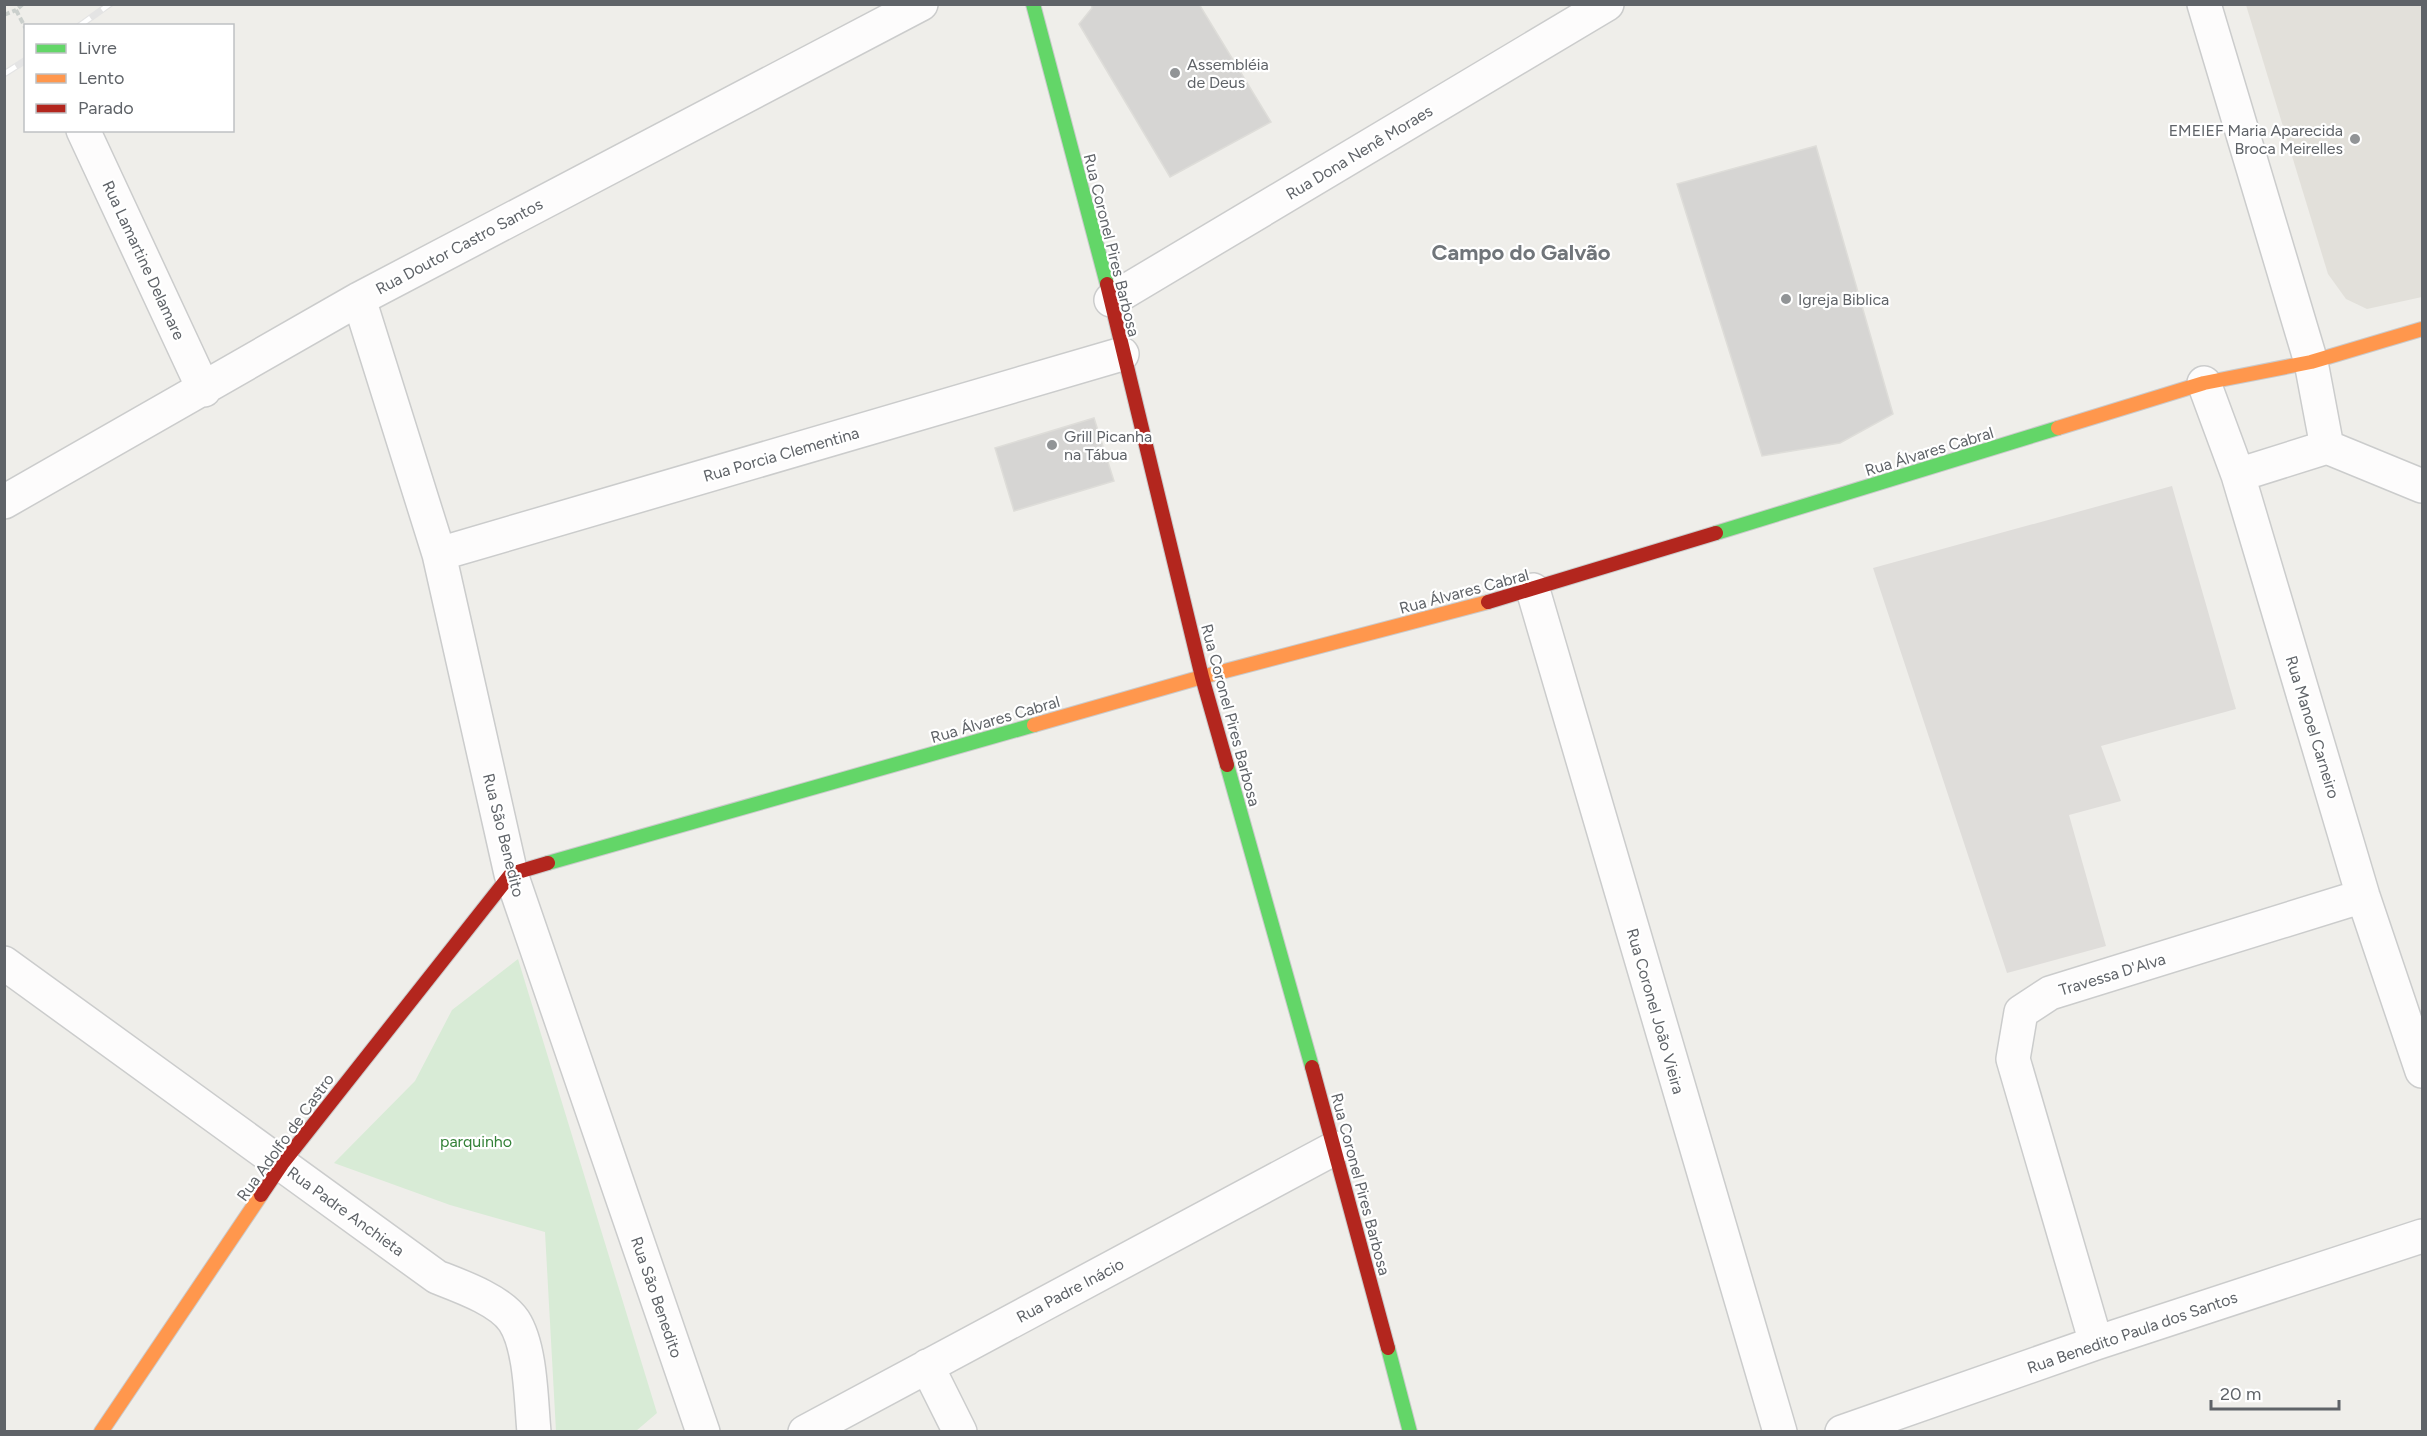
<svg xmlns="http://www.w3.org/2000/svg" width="2427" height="1436" viewBox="0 0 2427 1436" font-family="Figtree,sans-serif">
<rect width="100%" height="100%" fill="#efeeea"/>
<path fill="#dfddda" d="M2172 486 2236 709 2101 746 2121 801 2069 815 2106 946 2007 973 1873 568Z"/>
<path fill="#e2e0da" d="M2246 5H2422V297L2367 309 2346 299 2328 274Z"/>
<path fill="#d8ebd6" d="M518 959 657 1413 636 1431H556L545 1232 450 1205 334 1163 415 1081 452 1010Z"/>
<path fill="#d6d5d3" stroke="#deddd9" stroke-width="1.5" d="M1091 4H1199L1271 122 1170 177 1079 24 1092 8Z
M1816 146 1893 414 1840 443 1762 456 1677 184Z
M1094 418 1114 481 1014 511 995 448Z"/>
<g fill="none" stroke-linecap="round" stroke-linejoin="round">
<defs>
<path id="street" d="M2204 4 2311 362 2327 447
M83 130 204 390
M359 299 439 554 511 874 703 1432
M1111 300 1607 4
M2204 383 2238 475 2363 896 2422 1071
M2327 447 2422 486
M2238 475 2327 447
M4 502 359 299 921 4
M439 554 1122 354
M1533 590 1780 1432
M4 963 437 1277C460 1286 500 1300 514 1321 531 1347 531 1401 534 1432
M2096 1343 2013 1059 2021 1012 2050 993 2363 896
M927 1366 960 1432
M805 1432 1335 1148
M1842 1432 2096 1343 2422 1236"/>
<path id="fast" d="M1033 4 1107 284
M1716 533 2058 428
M1227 765 1312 1067
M548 863 1034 725
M1388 1348 1410 1432"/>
<path id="slow" d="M2058 428 2204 383 2311 362 2422 329
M1034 725 1202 677 1488 602
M101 1432 261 1195"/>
<path id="jam" d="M1107 284 1202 677 1227 765
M1488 602 1716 533
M1312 1067 1388 1348
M261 1195 282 1164 511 874 548 863"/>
</defs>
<use href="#street" stroke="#cbcccc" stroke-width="36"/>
<use href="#fast" stroke="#cacacb" stroke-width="16"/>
<use href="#slow" stroke="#cacacb" stroke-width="16"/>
<use href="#jam" stroke="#cacacb" stroke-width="16"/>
<path stroke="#cacfcc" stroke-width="4" stroke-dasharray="6 3" stroke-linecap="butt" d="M23 4 16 10 26 29
M4 15 16 10
M26 84V85"/>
<use href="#street" stroke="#fdfcfc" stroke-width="33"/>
<use href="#fast" stroke="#63d668" stroke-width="14"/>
<use href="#slow" stroke="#ff974d" stroke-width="14"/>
<use href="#jam" stroke="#b3261e" stroke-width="14"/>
<defs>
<path id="rail" d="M79 26 110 4
M4 74 26 60"/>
</defs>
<use href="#rail" stroke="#e4e4e4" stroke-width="7"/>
<use href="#rail" stroke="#fff" stroke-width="4.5" stroke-dasharray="14" stroke-linecap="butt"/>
</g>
<g fill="#919496" stroke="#fff" stroke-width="2">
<circle cx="1175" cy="73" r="6"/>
<circle cx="2355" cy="139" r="6"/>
<circle cx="1786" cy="299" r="6"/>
<circle cx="1052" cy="445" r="6"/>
</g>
<g text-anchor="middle" stroke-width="4.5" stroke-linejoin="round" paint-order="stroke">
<g font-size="16" fill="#5f6368" stroke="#fff" text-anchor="start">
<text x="1187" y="70">Assembléia<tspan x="1187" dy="18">de Deus</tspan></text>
<text x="2343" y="136" text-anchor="end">EMEIEF Maria Aparecida<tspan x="2343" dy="18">Broca Meirelles</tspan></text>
<text x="1798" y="305">Igreja Biblica</text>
<text x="1064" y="442">Grill Picanha<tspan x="1064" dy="18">na Tábua</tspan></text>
</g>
<g font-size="16" fill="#5f6368" stroke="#fff">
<text transform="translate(1359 152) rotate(-31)" y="6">Rua Dona Nenê Moraes</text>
<text transform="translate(1112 245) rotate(76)" y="6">Rua Coronel Pires Barbosa</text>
<text transform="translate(459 246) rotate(-28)" y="6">Rua Doutor Castro Santos</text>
<text transform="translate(144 260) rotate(65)" y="6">Rua Lamartine Delamare</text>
<text transform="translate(1929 451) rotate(-17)" y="6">Rua Álvares Cabral</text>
<text transform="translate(781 454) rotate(-16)" y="6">Rua Porcia Clementina</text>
<text transform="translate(1464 591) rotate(-15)" y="6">Rua Álvares Cabral</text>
<text transform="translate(1231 715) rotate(75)" y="6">Rua Coronel Pires Barbosa</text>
<text transform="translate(995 719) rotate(-16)" y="6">Rua Álvares Cabral</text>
<text transform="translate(2313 727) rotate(73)" y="6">Rua Manoel Carneiro</text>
<text transform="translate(504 835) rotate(76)" y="6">Rua São Benedito</text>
<text transform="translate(2112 974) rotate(-17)" y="6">Travessa D'Alva</text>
<text transform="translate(1656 1011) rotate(74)" y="6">Rua Coronel João Vieira</text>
<text transform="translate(285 1137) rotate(-54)" y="6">Rua Adolfo de Castro</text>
<text transform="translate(1361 1184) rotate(75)" y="6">Rua Coronel Pires Barbosa</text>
<text transform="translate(346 1211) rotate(36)" y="6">Rua Padre Anchieta</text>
<text transform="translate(1070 1290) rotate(-28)" y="6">Rua Padre Inácio</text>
<text transform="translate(657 1297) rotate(71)" y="6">Rua São Benedito</text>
<text transform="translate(2132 1332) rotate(-19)" y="6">Rua Benedito Paula dos Santos</text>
</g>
<g font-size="16" fill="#348238" stroke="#fff">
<text x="476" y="1147">parquinho</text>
</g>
<g font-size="22" font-weight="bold" fill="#70757a" stroke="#fff">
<text x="1521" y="260">Campo do Galvão</text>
</g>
</g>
<rect width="2427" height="1436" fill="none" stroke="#5f6368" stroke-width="12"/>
<rect x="24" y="24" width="210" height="108" fill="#ffffff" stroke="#bfc1c3" stroke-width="1.5"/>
<rect x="36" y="44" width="30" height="9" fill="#63d668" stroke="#bfc1c3" stroke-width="1.5"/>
<text x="78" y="54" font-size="18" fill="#5f6368">Livre</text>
<rect x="36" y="74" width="30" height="9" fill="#ff974d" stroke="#bfc1c3" stroke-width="1.5"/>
<text x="78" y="84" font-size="18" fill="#5f6368">Lento</text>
<rect x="36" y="104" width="30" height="9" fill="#b3261e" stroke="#bfc1c3" stroke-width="1.5"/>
<text x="78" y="114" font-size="18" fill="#5f6368">Parado</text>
<path d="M2211 1400v9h128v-9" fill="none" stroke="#5f6368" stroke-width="3"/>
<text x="2220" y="1400" font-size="18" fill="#5f6368" stroke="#ffffff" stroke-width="4.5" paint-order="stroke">20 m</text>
</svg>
